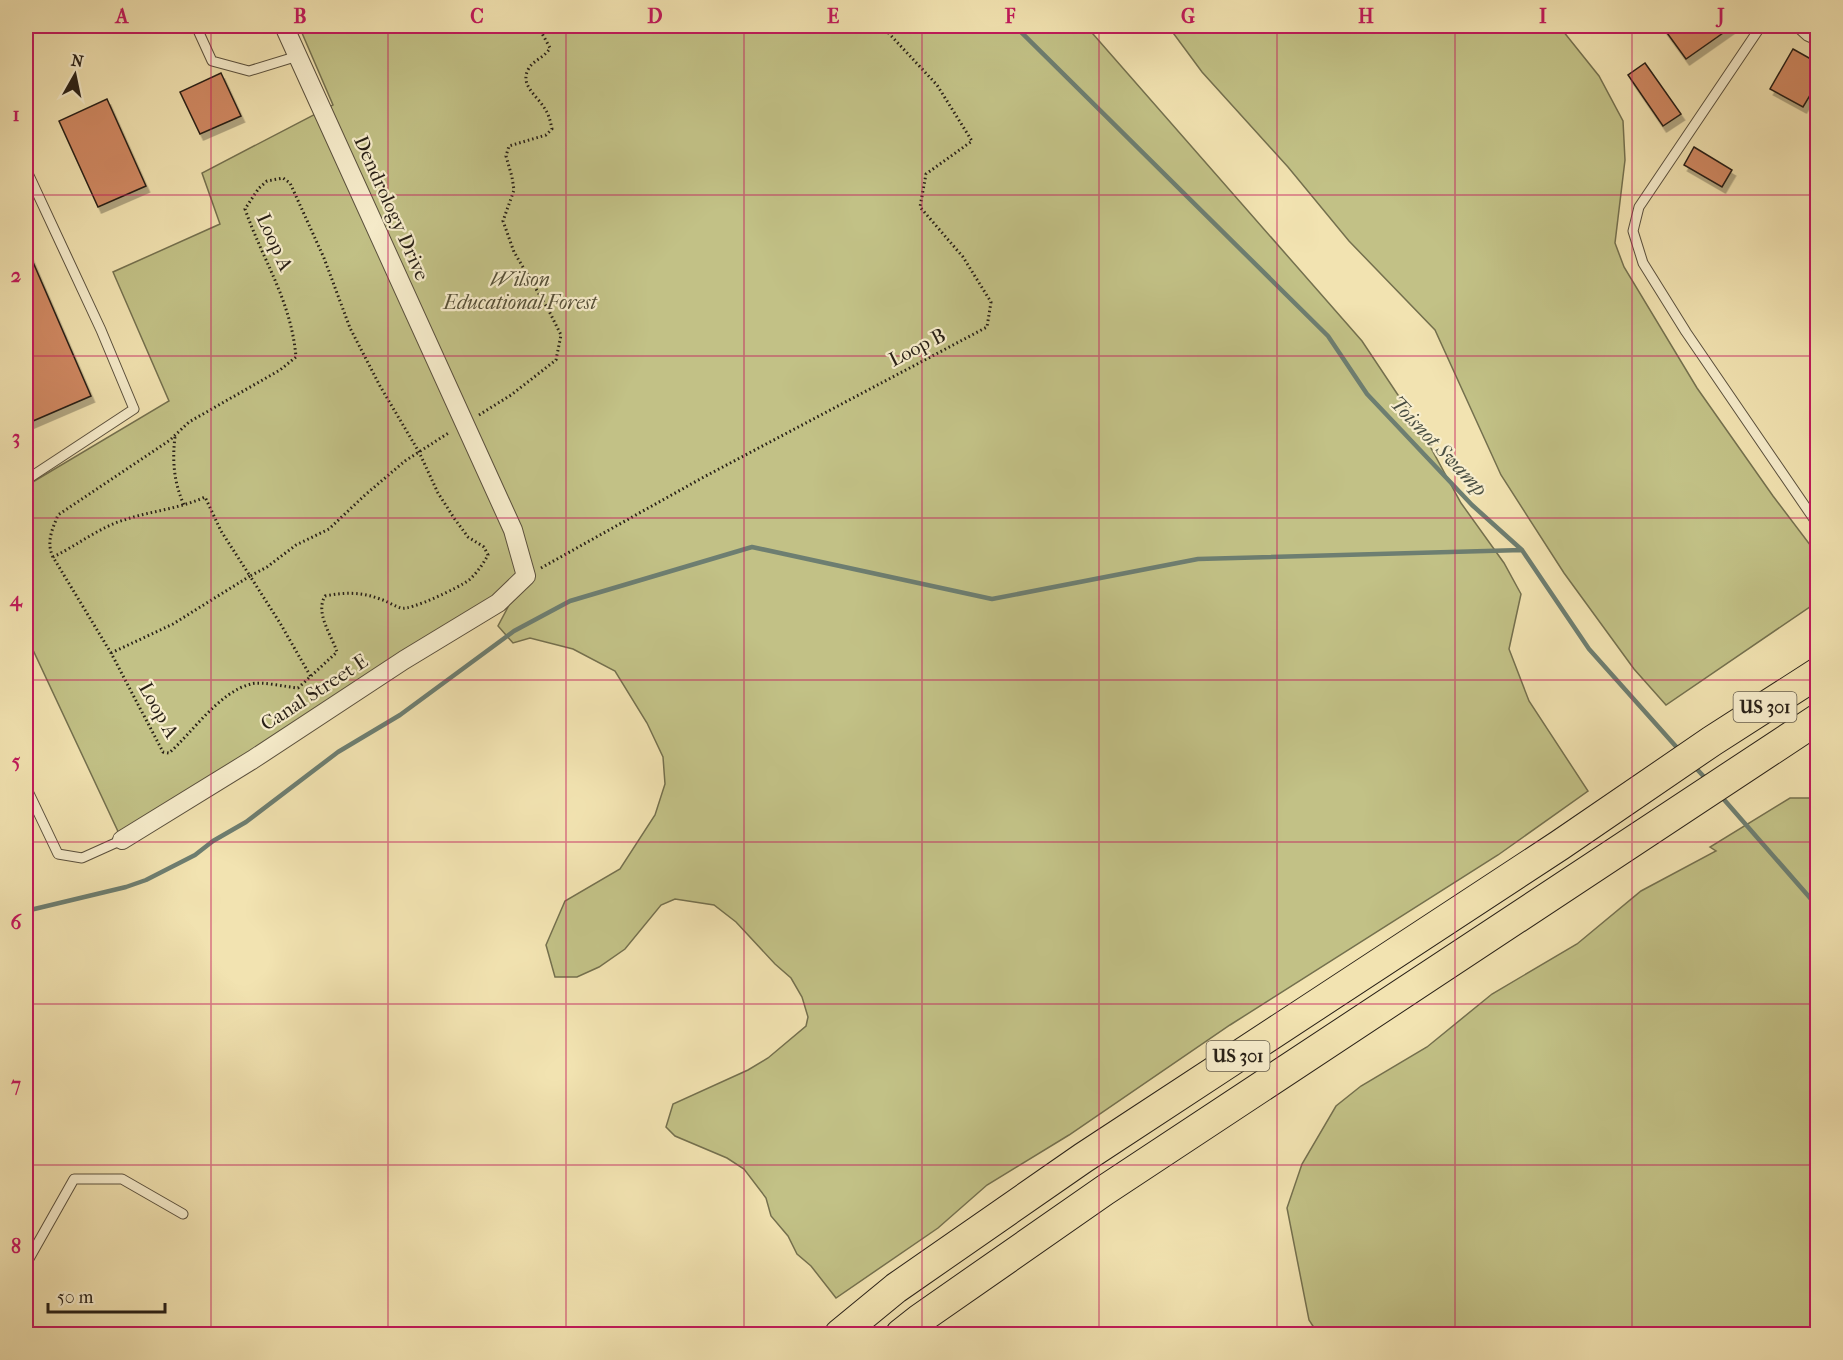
<svg xmlns="http://www.w3.org/2000/svg" width="1843" height="1360" viewBox="0 0 1843 1360" font-family="'IM FELL French Canon',serif">
<defs>
<filter id="shadow"><feDropShadow dx="3.5" dy="6" stdDeviation="0" flood-color="#0004"/></filter>
</defs>
<rect width="100%" height="100%" fill="#f2e3b1"/>
<filter id="stains"><feTurbulence type="fractalNoise" baseFrequency=".00333" numOctaves="4"/><feColorMatrix values="0 0 0 0 .2 0 0 0 0 .09 0 0 0 0 .02 0 0 0 .5 -.17"/></filter>
<radialGradient id="worn" r=".72"><stop offset=".6" stop-color="#630" stop-opacity="0"/><stop offset="1" stop-color="#630" stop-opacity=".3"/></radialGradient>
<path fill="#c2c186" stroke="#74704e" stroke-width="1.5" d="M299 26H1086L1362 341 1420 428 1461 503 1504 563 1521 594 1509 649 1529 701 1588 791 1498 855 1230 1025 1069 1135 987 1185 938 1228 836 1298 811 1266 797 1254 788 1236 771 1216 766 1198 744 1169 727 1158 675 1136 666 1127 673 1104 748 1070 768 1058 806 1026 808 1017 802 997 791 978 775 964 736 922 714 905 675 899 661 905 625 949 599 967 577 977H555L546 945 565 901 620 869 655 815 665 784 663 757 647 723 615 671 573 649 530 638 513 643 498 626 508 607 122 840 26 635V486L169 401 113 272 220 224 202 173 333 105Z
M1168 26H1559L1599 76 1623 121 1625 160 1615 243 1624 267 1697 388 1773 496 1817 554V602L1666 705 1634 669 1564 573 1501 475 1435 330 1349 241 1288 167 1202 72Z
M1790 798H1810L1817 802V1334H1318L1309 1320 1287 1208 1302 1164 1336 1106 1361 1086 1427 1047 1492 994 1577 944 1641 891 1716 851 1710 847Z"/>
<g fill="none" stroke-linecap="round" stroke-linejoin="round">
<path stroke="#6d7e71" stroke-width="4.5" d="M1015 26 1328 336 1367 394 1472 505 1522 550 1589 649 1680 751
M1694 766 1707 780
M1720 795 1818 907
M26 911 126 887 146 880 195 855 213 841 246 822 338 752 400 715 514 631 570 601 752 547 992 599 1198 559 1522 550"/>
</g>
<path fill="#d18963" stroke="#271f16" stroke-width="1.5" filter="url(#shadow)" d="M1662 26H1733L1686 59Z
M1793 49 1818 63V82L1803 107 1770 89Z
M1645 63 1681 114 1663 126 1628 75Z
M221 73 241 116 200 134 180 92Z
M107 99 146 186 98 207 59 121Z
M1694 147 1732 170 1722 187 1684 165Z
M26 246 91 396 26 424Z"/>
<g fill="none" stroke-linecap="round" stroke-linejoin="round">
<defs>
<path id="service" d="M196 26 212 61 249 71 298 56
M1761 26 1639 207 1633 231 1643 263 1686 332 1818 525
M1796 26 1807 36 1818 41
M26 169 101 330 134 409 26 480
M26 787 58 854 82 858 122 840
M26 1264 74 1179H122L183 1214"/>
<path id="minor" d="M122 840 252 760 404 660 498 603 526 576 513 530 284 26"/>
<path id="trunk" d="M840 1334 896 1288 1083 1158 1560 845 1712 741 1818 673
M901 1334 920 1319 1105 1190 1818 719"/>
</defs>
<use href="#service" stroke="#5a503d" stroke-width="11"/>
<use href="#minor" stroke="#5a503d" stroke-width="20"/>
<use href="#trunk" stroke="#271f16" stroke-width="32"/>
<path stroke="#271f16" stroke-width="3" stroke-dasharray="1.5 3" stroke-linecap="butt" d="M479 415 511 395 556 360 561 335 548 309 514 252 503 221 514 190 512 177 506 156 509 146 546 135 552 129C550 120 549 114 543 106 536 95 519 84 529 68 534 60 545 57 550 48L538 26
M175 437C172 461 174 483 184 505
M53 557C46 542 52 530 58 515L170 440 189 422 280 370 296 357C291 300 263 261 245 209L259 188 267 181 283 178 290 183 324 258 350 328 380 386 419 452 438 493 454 518 468 537 484 547 488 555C483 564 477 573 469 580 460 587 410 611 401 608 394 606 387 601 380 599 362 592 344 592 325 596 315 613 331 634 337 652L298 688C286 687 261 681 251 684 219 692 193 732 169 753L163 752 111 653 53 557C76 546 100 527 124 520 150 511 179 509 205 497L221 531 250 576 267 567 296 545 329 529 365 495 405 461 450 432
M541 568 702 478 987 327 991 302 963 257 920 207 926 174 972 141 937 85 882 26
M111 653 173 624 250 576 280 623 311 677"/>
<use href="#service" stroke="#f7edcc" stroke-width="9"/>
<use href="#minor" stroke="#f7edcc" stroke-width="18"/>
<use href="#trunk" stroke="#f2e3b1" stroke-width="30"/>
</g>
<path fill="none" stroke="#c2185b" stroke-width="1.5" stroke-opacity="0.55" d="M211 26V1334M388 26V1334M566 26V1334M744 26V1334M922 26V1334M1099 26V1334M1277 26V1334M1455 26V1334M1632 26V1334M26 195H1818M26 356H1818M26 518H1818M26 680H1818M26 842H1818M26 1004H1818M26 1165H1818"/>
<g text-anchor="middle" stroke-width="4.5" stroke-linejoin="round" paint-order="stroke">
<g fill="#f7edcc" stroke="#655d4d" stroke-width="1.5">
<rect x="1733.5" y="692" width="63" height="30" rx="4.5"/>
<rect x="1206.5" y="1041" width="63" height="30" rx="4.5"/>
</g>
<g font-size="18" font-weight="bold" fill="#271f16">
<text x="1765" y="713">US 301</text>
<text x="1238" y="1062">US 301</text>
</g>
<g font-size="20" fill="#271f16" stroke="#f7edcc">
<text transform="translate(392 208) rotate(66)" y="7">Dendrology Drive</text>
<text transform="translate(275 242) rotate(66)" y="7">Loop A</text>
<text transform="translate(917 347) rotate(-27)" y="7">Loop B</text>
<text transform="translate(314 692) rotate(-33)" y="7">Canal Street E</text>
<text transform="translate(159 710) rotate(61)" y="7">Loop A</text>
</g>
<g font-size="20" font-style="italic" fill="#565038" stroke="#f7edcc">
<text x="520" y="286">Wilson<tspan x="520" dy="23">Educational Forest</tspan></text>
</g>
<g font-size="21" font-style="italic" fill="#4a4f43" stroke="#f7edcc">
<text transform="translate(1439 446) rotate(46)" y="7">Toisnot Swamp</text>
</g>
</g>
<rect width="1843" height="1360" fill="none" stroke="#f2e3b1" stroke-width="66"/>
<g transform="translate(75 75) rotate(9)" stroke="#f7edcc" stroke-width="4.5" paint-order="stroke">
<path d="M0-4.5L10 22L0 15L-10 22Z" fill="#271f16"/>
<text y="-9" font-size="16" font-weight="bold" text-anchor="middle" fill="#271f16">N</text>
</g>
<path d="M48 1303v9h117v-9" fill="none" stroke="#271f16" stroke-width="3"/>
<text x="57" y="1303" font-size="18" fill="#271f16" stroke="#f7edcc" stroke-width="4.5" paint-order="stroke">50 m</text>
<rect x="33" y="33" width="1777" height="1294" fill="none" stroke="#c2185b" stroke-width="2"/>
<g font-size="20" text-anchor="middle" font-weight="bold" fill="#c2185b">
<text x="122" y="23">A</text>
<text x="300" y="23">B</text>
<text x="477" y="23">C</text>
<text x="655" y="23">D</text>
<text x="833" y="23">E</text>
<text x="1010" y="23">F</text>
<text x="1188" y="23">G</text>
<text x="1366" y="23">H</text>
<text x="1543" y="23">I</text>
<text x="1721" y="23">J</text>
<text x="16" y="121">1</text>
<text x="16" y="282">2</text>
<text x="16" y="444">3</text>
<text x="16" y="606">4</text>
<text x="16" y="768">5</text>
<text x="16" y="929">6</text>
<text x="16" y="1091">7</text>
<text x="16" y="1253">8</text>
</g>
<rect width="100%" height="100%" filter="url(#stains)"/>
<rect width="100%" height="100%" fill="url(#worn)"/>
</svg>
